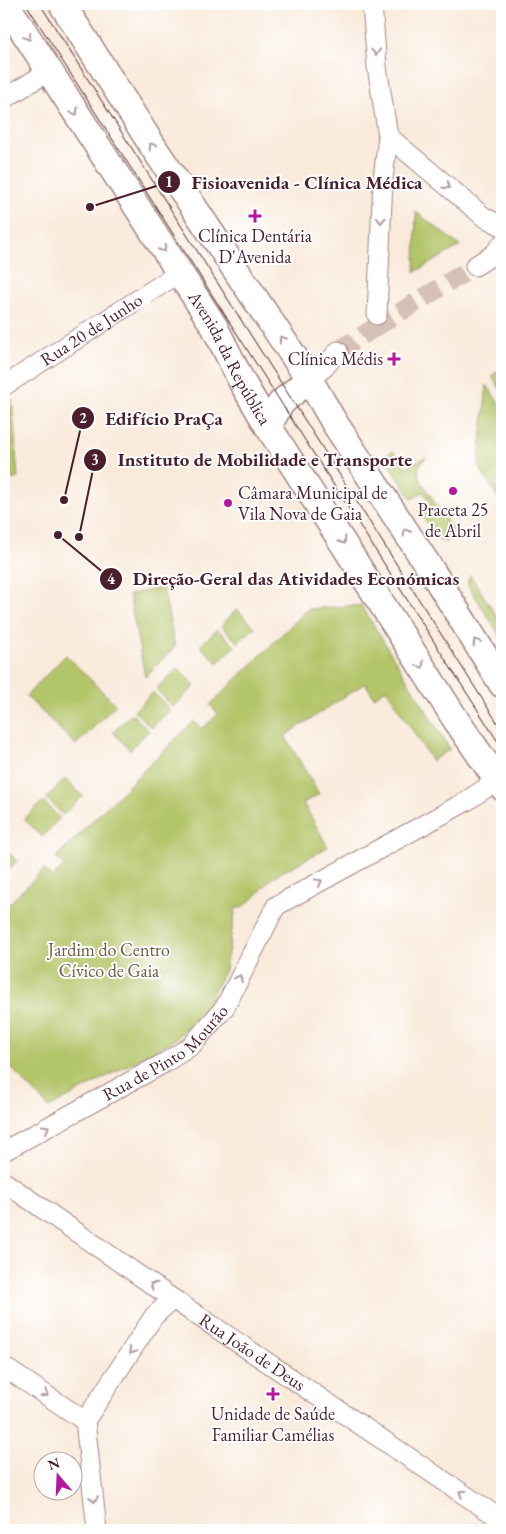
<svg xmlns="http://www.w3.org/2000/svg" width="506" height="1534" viewBox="0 0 506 1534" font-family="'EB Garamond',serif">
<rect width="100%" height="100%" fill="#fff"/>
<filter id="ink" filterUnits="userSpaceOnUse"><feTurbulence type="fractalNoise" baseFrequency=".02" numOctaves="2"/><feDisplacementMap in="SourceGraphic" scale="10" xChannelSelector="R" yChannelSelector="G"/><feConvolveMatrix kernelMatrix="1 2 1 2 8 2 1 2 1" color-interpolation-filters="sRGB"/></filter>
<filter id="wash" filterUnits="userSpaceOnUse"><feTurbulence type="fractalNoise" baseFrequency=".0096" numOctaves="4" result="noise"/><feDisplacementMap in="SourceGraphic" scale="20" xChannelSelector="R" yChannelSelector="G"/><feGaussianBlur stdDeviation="1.12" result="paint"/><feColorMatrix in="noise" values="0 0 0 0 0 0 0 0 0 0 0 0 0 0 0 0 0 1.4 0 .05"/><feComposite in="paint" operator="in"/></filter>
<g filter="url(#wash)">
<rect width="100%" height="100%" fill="#f9eada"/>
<path fill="#b3c569" stroke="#7e724a" d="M416 212 460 246 415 272Z
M499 370H502V392L492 376Z
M487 385 502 408V493L498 498 480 468 479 461Z
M12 399 18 478 4 482V404Z
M393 451 406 467 426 457 418 468 420 479 457 537 445 542 438 539 419 511 431 503 423 492 412 499 384 457Z
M470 575 502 624V639L467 584Z
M163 587 175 647 145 677 129 595Z
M361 605 450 749 432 761 386 689 374 697 365 683 285 736 319 794 303 803 328 847 273 877 254 898 241 908H236L225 970 206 1006 176 1039 49 1108 4 1060V909L44 869 52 878 64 866 56 857 191 724 194 721 202 729 218 714 210 705 308 609Z
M237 609 255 627 238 643 221 626Z
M217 629 235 646 218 663 200 646Z
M66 655 116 705 76 745 26 696Z
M178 668 195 686 173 707 156 689Z
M153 692 170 710 152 728 134 711Z
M132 714 149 731 130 750 113 732Z
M65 779 83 796 63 815 46 798Z
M43 801 60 818 42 837 24 819Z
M4 848 17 861 4 874Z"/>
</g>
<g filter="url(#ink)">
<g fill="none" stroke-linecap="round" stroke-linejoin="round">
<path stroke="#d6c1b7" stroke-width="19" stroke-dasharray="19 9" stroke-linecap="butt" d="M376 327 475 266
M338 351 376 327 377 317"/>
<defs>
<g id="street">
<path d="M372 4 377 67 388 136 484 217 502 226"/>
<path d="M4 99 49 71"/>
<path d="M475 266 494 254 502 244"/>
<path d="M377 315 383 179 388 136"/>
<path d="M309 379 325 367 338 351"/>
<path id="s1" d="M4 386 179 273"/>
<path id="s2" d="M4 1151 166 1062 191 1046 225 1007 276 906 465 802 498 780"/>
<path id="s3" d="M4 1182 173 1299 502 1520"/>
<path d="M4 1367 85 1421"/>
<path d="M97 1530 85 1421 154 1316 173 1299"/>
</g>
<g id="secondary">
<path id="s4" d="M6 4 214 326 242 382 268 426 458 723 502 787"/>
<path d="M62 4 154 148 309 379 334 422 433 573 502 684"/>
<path d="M268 426 281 403 309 379"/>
</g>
</defs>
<use href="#street" stroke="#a28482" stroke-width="21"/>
<use href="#secondary" stroke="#a28482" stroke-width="29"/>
<use href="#street" stroke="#fff" stroke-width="19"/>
<use href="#secondary" stroke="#fff" stroke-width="26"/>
<path stroke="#4a1f2b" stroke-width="1" d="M26 4 502 748
M40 4 502 730"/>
</g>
<defs><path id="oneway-chevron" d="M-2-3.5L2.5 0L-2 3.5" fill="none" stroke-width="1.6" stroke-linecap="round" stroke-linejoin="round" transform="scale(1.25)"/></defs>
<g stroke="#ae9aa0">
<use href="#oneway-chevron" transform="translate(28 37) rotate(57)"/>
<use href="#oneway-chevron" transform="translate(376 52) rotate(86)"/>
<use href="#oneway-chevron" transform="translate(75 112) rotate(58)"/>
<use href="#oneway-chevron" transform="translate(152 146) rotate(-123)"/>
<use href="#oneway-chevron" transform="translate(447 186) rotate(39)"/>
<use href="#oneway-chevron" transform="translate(381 220) rotate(92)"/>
<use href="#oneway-chevron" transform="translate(163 249) rotate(57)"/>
<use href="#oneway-chevron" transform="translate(282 339) rotate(-124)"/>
<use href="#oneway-chevron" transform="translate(406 532) rotate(-123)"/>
<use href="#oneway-chevron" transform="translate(343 541) rotate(58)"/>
<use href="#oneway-chevron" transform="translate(476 642) rotate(-122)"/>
<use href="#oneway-chevron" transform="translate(421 665) rotate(58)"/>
<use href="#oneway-chevron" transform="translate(319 882) rotate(-29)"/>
<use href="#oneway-chevron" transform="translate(239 978) rotate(-64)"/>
<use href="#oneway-chevron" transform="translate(46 1128) rotate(-29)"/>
<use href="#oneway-chevron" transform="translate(153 1285) rotate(-145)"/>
<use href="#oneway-chevron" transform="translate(132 1351) rotate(123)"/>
<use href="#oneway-chevron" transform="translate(45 1394) rotate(33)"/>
<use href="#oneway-chevron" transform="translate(462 1493) rotate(-146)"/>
<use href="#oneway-chevron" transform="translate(94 1499) rotate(84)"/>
</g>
</g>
<g fill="#b5179e" stroke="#fff" stroke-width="2">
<path d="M252.5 208.5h5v5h5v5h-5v5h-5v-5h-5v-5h5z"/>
<path d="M391.5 351.5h5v5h5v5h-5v5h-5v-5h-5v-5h5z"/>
<circle cx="453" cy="491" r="5"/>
<circle cx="228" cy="503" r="5"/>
<path d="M270.5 1386.5h5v5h5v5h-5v5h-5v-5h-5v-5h5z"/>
</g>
<g text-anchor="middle" stroke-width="4" stroke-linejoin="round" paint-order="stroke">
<g font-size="18" fill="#4a1f2b" stroke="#fff">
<text x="255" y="242">Clínica Dentária<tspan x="255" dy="21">D'Avenida</tspan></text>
<text x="383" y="365" text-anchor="end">Clínica Médis</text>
<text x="238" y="499" text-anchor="start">Câmara Municipal de<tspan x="238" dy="21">Vila Nova de Gaia</tspan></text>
<text x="453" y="516">Praceta 25<tspan x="453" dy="21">de Abril</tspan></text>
<text x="273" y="1420">Unidade de Saúde<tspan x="273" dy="21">Familiar Camélias</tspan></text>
</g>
<g font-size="18" fill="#4a1f2b" stroke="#fff">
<text dy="6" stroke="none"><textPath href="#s1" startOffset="104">Rua 20 de Junho</textPath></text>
<text dy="6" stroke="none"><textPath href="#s4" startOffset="419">Avenida da República</textPath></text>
<text dy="6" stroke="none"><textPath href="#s2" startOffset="190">Rua de Pinto Mourão</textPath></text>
<text dy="6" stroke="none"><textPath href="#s3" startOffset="301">Rua João de Deus</textPath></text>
</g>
<g font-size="18" fill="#6f5941" stroke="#fff">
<text x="109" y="956">Jardim do Centro<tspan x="109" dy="21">Cívico de Gaia</tspan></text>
</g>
</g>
<path fill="none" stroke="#4a1f2b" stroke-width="2" d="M90 207L169 182M64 500L83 418M79 537L95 460M58 535L111 579"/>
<g fill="#4a1f2b" stroke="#fff" stroke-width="2">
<circle cx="90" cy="207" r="5"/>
<circle cx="64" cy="500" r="5"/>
<circle cx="79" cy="537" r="5"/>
<circle cx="58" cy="535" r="5"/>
<circle cx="169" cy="182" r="12"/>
<circle cx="83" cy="418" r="12"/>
<circle cx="95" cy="460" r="12"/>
<circle cx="111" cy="579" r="12"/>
</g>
<g font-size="15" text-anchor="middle" font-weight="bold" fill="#fff">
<text x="169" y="187">1</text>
<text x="83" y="423">2</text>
<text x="95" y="465">3</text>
<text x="111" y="584">4</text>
</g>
<g font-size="19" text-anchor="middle" font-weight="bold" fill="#4a1f2b" stroke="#fff" stroke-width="4" stroke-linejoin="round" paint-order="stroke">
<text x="307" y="189">Fisioavenida - Clínica Médica</text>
<text x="164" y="425">Edifício PraÇa</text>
<text x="265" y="466">Instituto de Mobilidade e Transporte</text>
<text x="296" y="585">Direção-Geral das Atividades Económicas</text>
</g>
<rect width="506" height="1534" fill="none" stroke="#fff" stroke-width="20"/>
<g transform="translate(58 1476) rotate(341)"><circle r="24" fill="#ffffff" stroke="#b7a5aa"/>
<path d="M0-4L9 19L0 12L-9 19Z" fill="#b5179e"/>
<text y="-8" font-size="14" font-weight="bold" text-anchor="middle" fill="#4a1f2b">N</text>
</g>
</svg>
